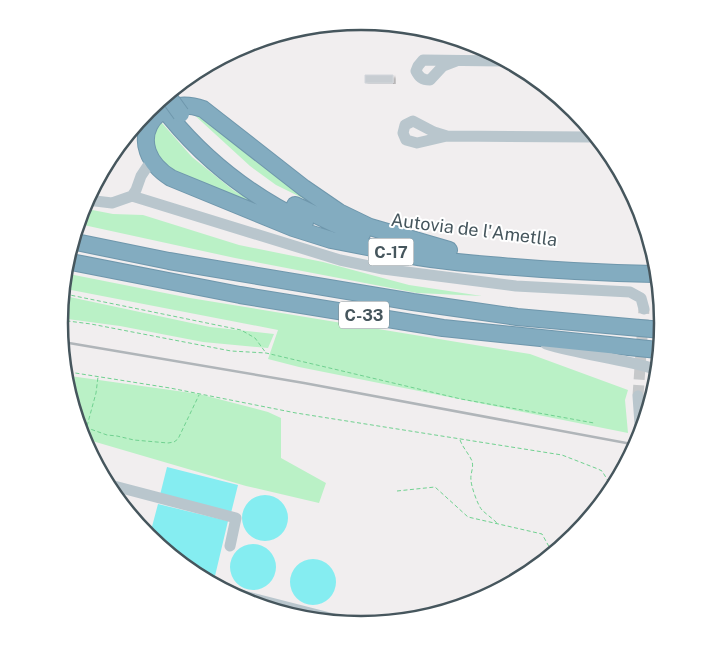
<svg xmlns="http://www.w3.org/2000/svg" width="723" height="647" viewBox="0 0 723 647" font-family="'Public Sans',sans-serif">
<defs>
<filter id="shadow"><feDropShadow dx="2.5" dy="2.5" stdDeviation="1" flood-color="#0004"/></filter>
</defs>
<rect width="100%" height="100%" fill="#f1eeef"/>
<path fill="#baf1c6" d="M190 111 207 119 329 211 276 185 250 166Z
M161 122 192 157 233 190 276 216 172 171 155 153 151 134Z
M82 208 113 214 143 215 239 245 323 262 409 285 482 296 417 293 235 258 79 224Z
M69 274 190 298 530 354 628 390 625 400 628 433 299 367 268 359 278 330 66 289Z
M65 296 210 327 274 334 268 348 203 342 120 326 60 318Z
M70 376 199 394 268 412 281 418V458L326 483 319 503 246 486 82 438Z"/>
<path fill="#85edf1" d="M167 467 238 485 231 513 160 495Z
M242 518a23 23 0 1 1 46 0a23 23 0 1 1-46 0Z
M158 504 228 521 215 576 199 572 149 538Z
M230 567a23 23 0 1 1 46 0a23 23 0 1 1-46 0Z
M290 582a23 23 0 1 1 46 0a23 23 0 1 1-46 0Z"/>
<path fill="#c8cdd2" stroke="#d2d6db" filter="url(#shadow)" d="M365 75H393V83H365Z"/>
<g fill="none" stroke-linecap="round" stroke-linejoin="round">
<path stroke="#c6c8ca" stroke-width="11" stroke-dasharray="11 5.5" stroke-linecap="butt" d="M638 396 644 309"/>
<defs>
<path id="highway" d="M170 117C207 162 253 197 305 222
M295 205 335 224 362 234
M76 242 169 261 413 302 517 317 662 330
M373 247C411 258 451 262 490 265 544 270 599 273 654 274
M383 250 331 240 293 228 171 178C121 147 153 91 203 109L304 188 339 212 370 227 449 250
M71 262 240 295 443 328 658 350"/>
</defs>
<use href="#highway" stroke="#6f97ac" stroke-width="18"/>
<path stroke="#70d190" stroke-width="1" stroke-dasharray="4 2.5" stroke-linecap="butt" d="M65 294 241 330 255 338 266 353
M60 320 91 324 231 351 266 353 461 399 594 423
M69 372 170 388 296 413 562 455 598 469 602 471 610 484
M79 425 107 435 117 436 134 440 168 443 174 442 178 439 199 395
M87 426 96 393 98 377
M460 440C463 448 469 454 472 461 474 468 470 474 471 480 471 486 478 506 482 510 486 514 492 518 497 523
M397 491 435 487 468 517 542 534 552 552"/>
<path stroke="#b9c6cd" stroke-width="11" d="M456 61 443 66 430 80C422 80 419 77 416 71L418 66 423 60 502 61
M447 136 417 143 406 140 403 133 405 125 413 121 434 132 447 136 593 137
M132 196 340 260 383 269 516 286 630 292 641 298 644 309
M87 200 112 203 132 196 136 190 141 176 151 161
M546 344C582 355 619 358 655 369
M637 440 640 424 638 396
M114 486 236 518 230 546
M232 593 353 624"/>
<use href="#highway" stroke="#83acc0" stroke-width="16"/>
<path stroke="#b0b5b9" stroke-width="2.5" d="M63 342 304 383 637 445"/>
<defs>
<path id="highway-bridge" d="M168 96 181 114"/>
</defs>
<use href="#highway-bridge" stroke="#6f97ac" stroke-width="18" stroke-linecap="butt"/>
<use href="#highway-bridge" stroke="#83acc0" stroke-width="16"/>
</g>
<g text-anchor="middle" stroke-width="4" stroke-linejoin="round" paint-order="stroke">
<g fill="#fff" stroke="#7e898e" stroke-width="1">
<rect x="368.5" y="238.5" width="45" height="27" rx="4"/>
<rect x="339" y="301.5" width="50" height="27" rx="4"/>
</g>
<g font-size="16" font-weight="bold" fill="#46565d">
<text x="391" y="258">C-17</text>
<text x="364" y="321">C-33</text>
</g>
<g font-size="18" fill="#46565d" stroke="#fff">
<text transform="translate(474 230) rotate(7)" y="6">Autovia de l'Ametlla</text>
</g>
</g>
<path d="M0 0H723V647H0ZM68 323a293 293 0 1 1 586 0a293 293 0 1 1-586 0Z" fill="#fff" fill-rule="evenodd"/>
<path fill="none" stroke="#46565d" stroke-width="2.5" d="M68 323a293 293 0 1 1 586 0a293 293 0 1 1-586 0Z"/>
</svg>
